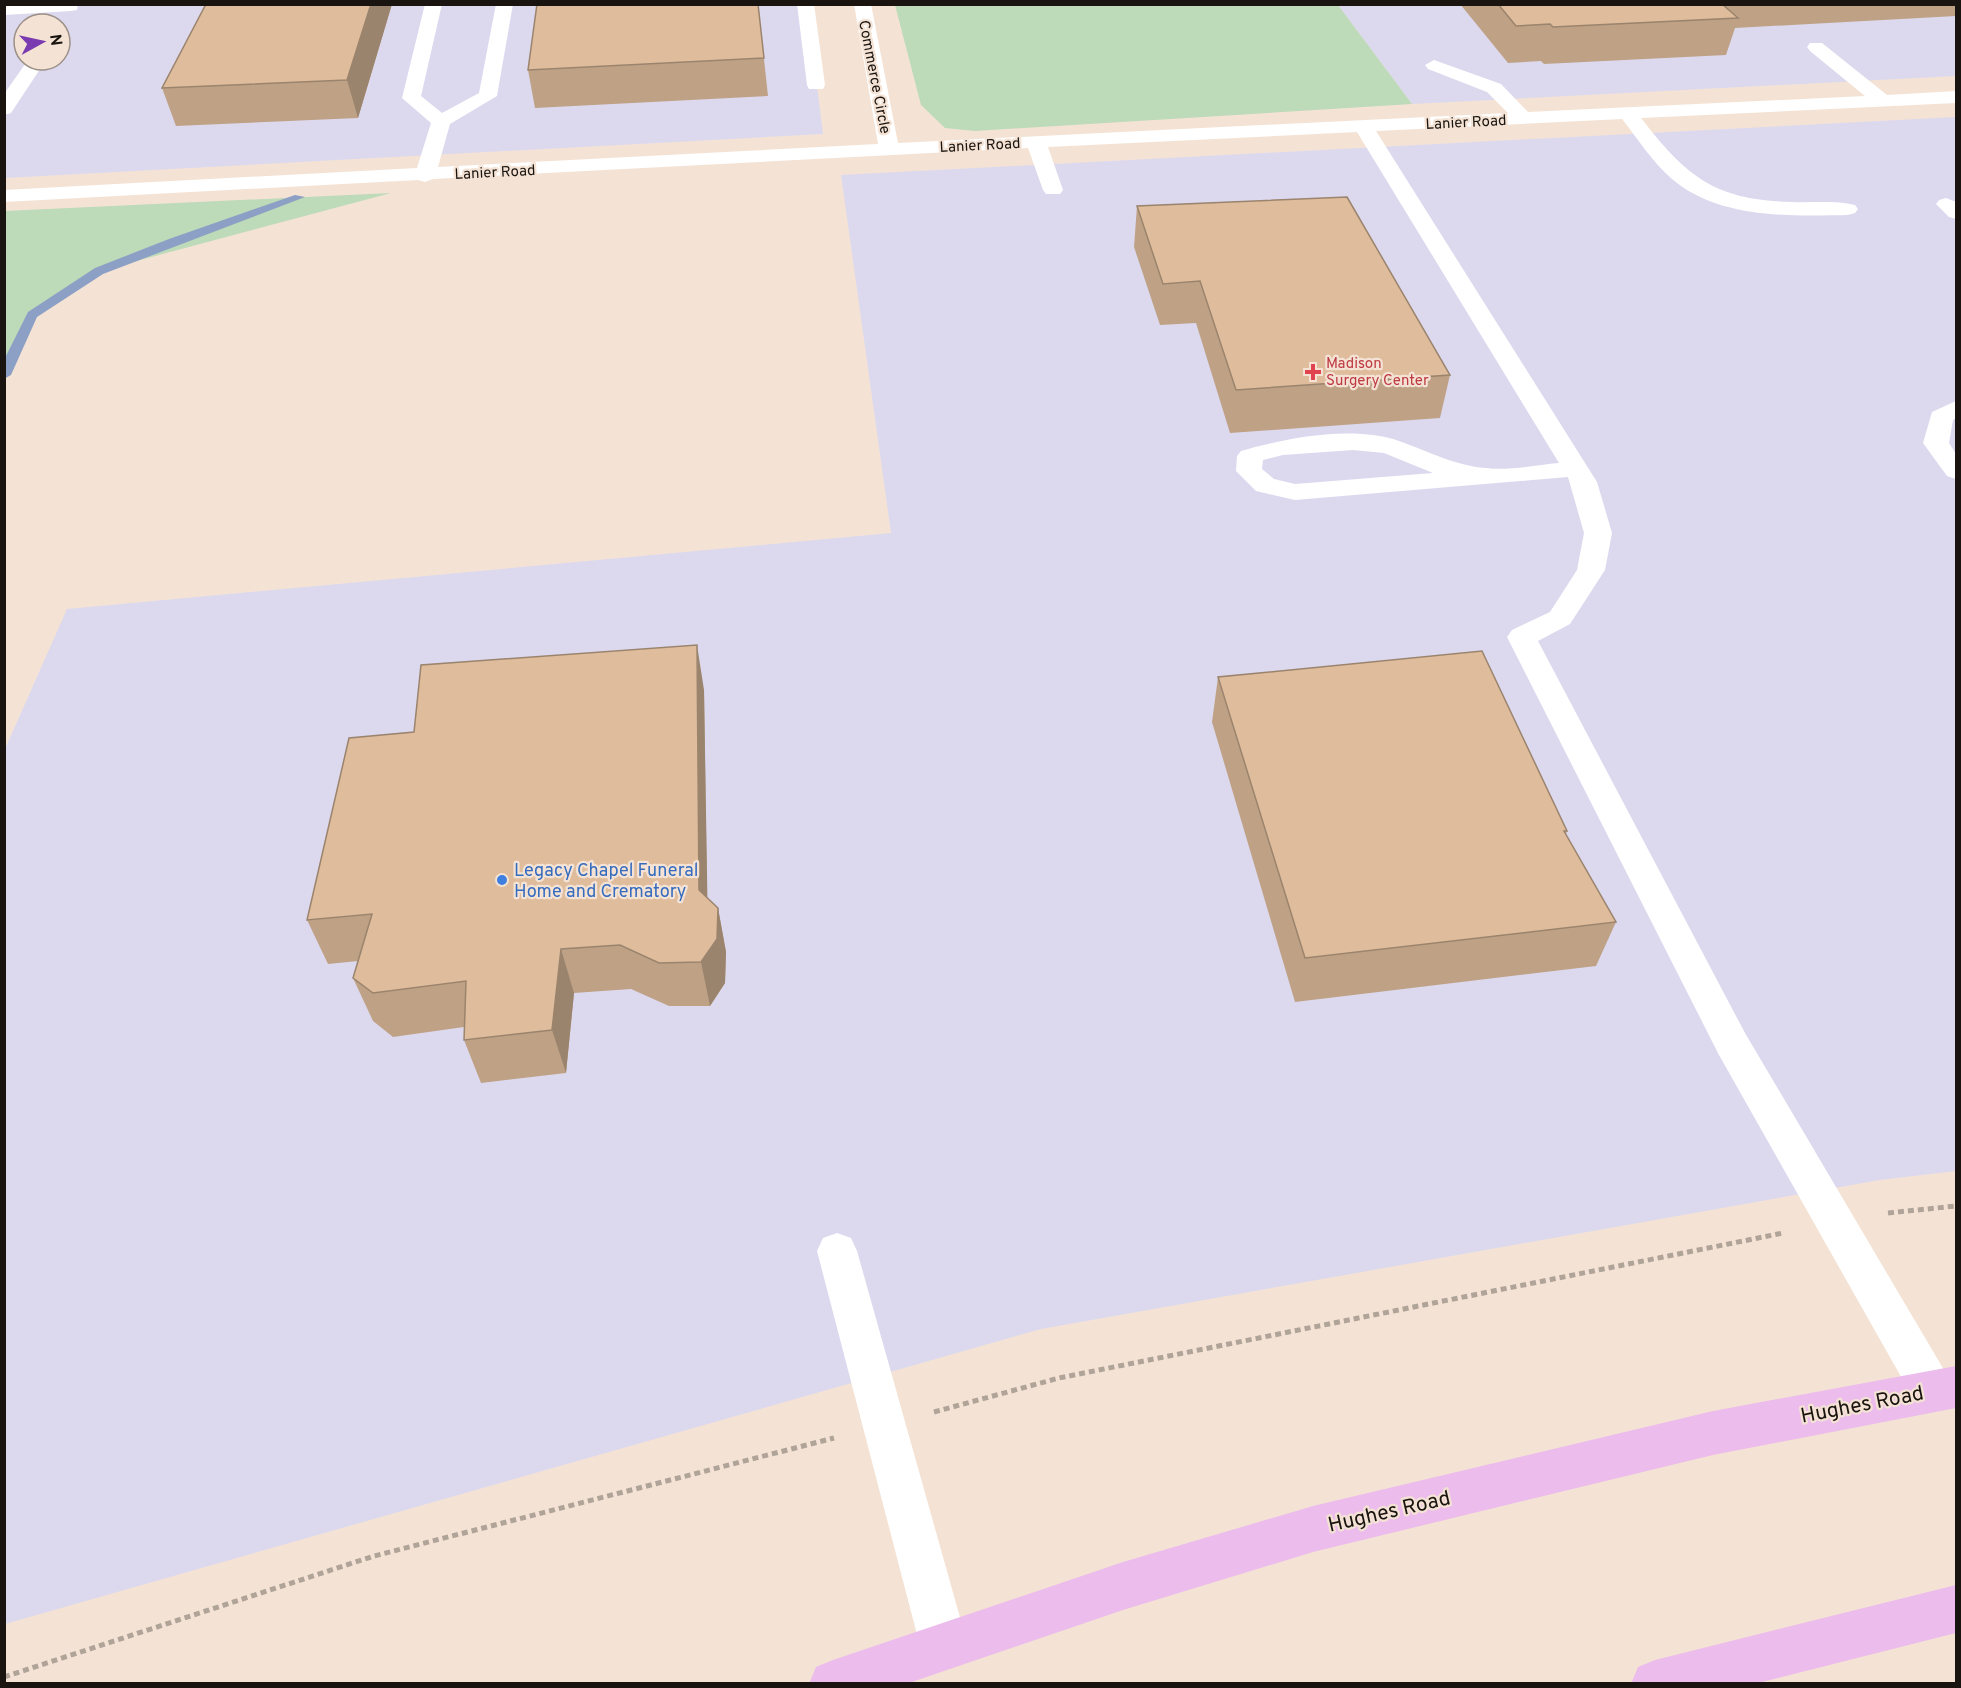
<svg xmlns="http://www.w3.org/2000/svg" width="1961" height="1688" viewBox="0 0 1961 1688" font-family="Overpass,sans-serif">
<rect width="100%" height="100%" fill="#f4e3d5"/>
<path fill="#dcd9ef" fill-rule="evenodd" d="M4 5H807L823 134 5 178ZM24 24H60V60H24Z
M1338 5H1956V76L1412 104Z
M1956 117V1171L1880 1180 1041 1329 5 1624V749L67 609 891 533 841 175Z"/>
<path fill="#bddab9" d="M895 5H1338L1412 104 975 131 945 128 921 105Z
M391 193 99 271 32 315 5 375V211Z"/>
<g fill="none" stroke-linecap="round" stroke-linejoin="round">
<path fill="#8ca0c5" fill-rule="evenodd" d="M295 195 305 197 103 274 37 317 11 375 4 379V360L28 312 95 268 169 239Z"/>
<path stroke="#b0a398" stroke-width="5" stroke-dasharray="6 4" stroke-linecap="butt" d="M1888 1213 1956 1206
M934 1412 1059 1378 1783 1233
M4 1677 374 1556 834 1438"/>
<path fill="#fff" fill-rule="evenodd" d="M78 4 77 10 71 11 4 15V5Z
M425 4H442L421 96 442 113 479 93 496 4H513L497 96 450 124 438 167 878 144 854 4H871L898 143 1508 113 1487 92 1428 69 1425 65 1434 60 1501 84 1528 112 1865 96 1810 51 1807 47 1810 43H1822L1887 95 1956 91V103L1641 118C1686 176 1714 200 1791 202 1812 203 1835 200 1855 205L1858 209 1855 213 1848 215C1790 216 1719 219 1672 179 1652 162 1638 139 1622 119L1376 131 1597 482 1612 533 1605 570 1570 624 1538 641 1745 1033 1947 1375 1954 1390 1947 1405 1932 1411 1917 1405 1719 1055 1507 637 1512 630 1550 612 1577 570 1584 533 1568 477 1295 500 1256 491 1236 471 1237 456 1241 451C1286 438 1353 425 1399 441 1428 451 1455 466 1486 468 1509 471 1536 465 1559 463L1357 132 1048 147 1063 190 1060 194H1046L1043 190 1028 148 433 179 425 182 418 180 4 202V190L417 168 431 123 402 98ZM1353 450 1384 453 1433 473 1295 484 1274 479 1262 469 1263 460 1283 455Z
M797 4H814L825 85 823 89H809L807 85Z
M28 60H46L11 113 4 115V94Z
M1946 198 1956 202V219L1949 217 1936 204 1939 200Z
M1956 401V418L1953 420 1949 443 1956 454V479L1947 476 1923 443 1932 412Z
M837 1233 851 1238 857 1251 968 1646 961 1663 944 1670 927 1663 920 1646 817 1251 823 1238Z"/>
<path fill="#ebbcec" fill-rule="evenodd" d="M1956 1366V1408L1713 1455 1313 1552 1123 1610 906 1684H809L816 1667 833 1660 1123 1562 1313 1506 1713 1411Z
M1956 1585V1633L1754 1684H1631L1638 1667 1655 1660Z"/>
</g>
<path fill="#bfa286" d="M392 4 358 118 176 126 162 88Z
M758 4 768 96 535 108 528 70Z
M1460 4H1956V16L1735 28 1726 55 1544 64 1541 61 1508 63Z
M1137 206 1450 375 1440 418 1230 433 1196 323 1160 325 1134 247Z
M1218 677 1567 831 1566 834 1616 922 1596 966 1295 1002 1212 722Z
M704 690 707 898 718 908 726 952 725 983 710 1006H669L631 989 574 993 566 1073 481 1083 464 1040V1027L393 1037 373 1021 353 978 358 961 328 964 307 920 414 732Z"/>
<path fill="#9b846d" d="M371 4H392L358 118 347 80Z
M697 645 704 690 708 934 699 890Z
M718 908 726 952 725 983 710 1006 701 962Z
M561 949 574 993 566 1073 552 1030Z"/>
<path fill="#debc9c" stroke="#9b846d" stroke-width="1.5" d="M206 4H371L347 80 162 88Z
M537 4H758L764 58 528 70Z
M1498 4H1722L1738 18 1553 27 1550 24 1516 26Z
M1347 197 1450 375 1236 390 1200 281 1163 284 1137 206Z
M697 645 699 890 718 908 717 939 701 962 659 963 620 945 561 949 552 1030 464 1040 466 981 373 993 353 978 372 914 307 920 349 738 414 732 421 665Z
M1482 651 1567 831H1564L1616 922 1305 958 1218 677Z"/>
<path fill="#e0444e" stroke="#f4e3d5" stroke-width="2" d="M1310 363h6v6h6v6h-6v6h-6v-6h-6v-6h6z"/>
<circle fill="#3f7fe0" stroke="#f4e3d5" stroke-width="2" cx="502" cy="880" r="6"/>
<g text-anchor="middle" stroke-width="4.5" stroke-linejoin="round" paint-order="stroke">
<g font-size="15" fill="#19140f" stroke="#f4e3d5">
<text transform="translate(875 77) rotate(79)" y="5">Commerce Circle</text>
<text transform="translate(1466 122) rotate(-3)" y="5">Lanier Road</text>
<text transform="translate(980 145) rotate(-3)" y="5">Lanier Road</text>
<text transform="translate(495 172) rotate(-3)" y="5">Lanier Road</text>
</g>
<g font-size="15" fill="#be3a42" stroke="#f4e3d5" text-anchor="start">
<text x="1326" y="368">Madison<tspan x="1326" dy="17">Surgery Center</tspan></text>
</g>
<g font-size="18" fill="#366cbe" stroke="#f4e3d5" text-anchor="start">
<text x="514" y="876">Legacy Chapel Funeral<tspan x="514" dy="21">Home and Crematory</tspan></text>
</g>
<g font-size="21" fill="#19140f" stroke="#f4e3d5">
<text transform="translate(1862 1404) rotate(-11)" y="7">Hughes Road</text>
<text transform="translate(1389 1511) rotate(-13)" y="7">Hughes Road</text>
</g>
</g>
<rect width="1961" height="1688" fill="none" stroke="#19140f" stroke-width="12"/>
<g transform="translate(42 42) rotate(82)"><circle r="28" fill="#f4e3d5" stroke="#9c9086" stroke-width="1.5"/>
<path d="M0-4.5L10 22L0 15L-10 22Z" fill="#7a3bb0"/>
<text y="-9" font-size="16" font-weight="bold" text-anchor="middle" fill="#19140f">N</text>
</g>
</svg>
